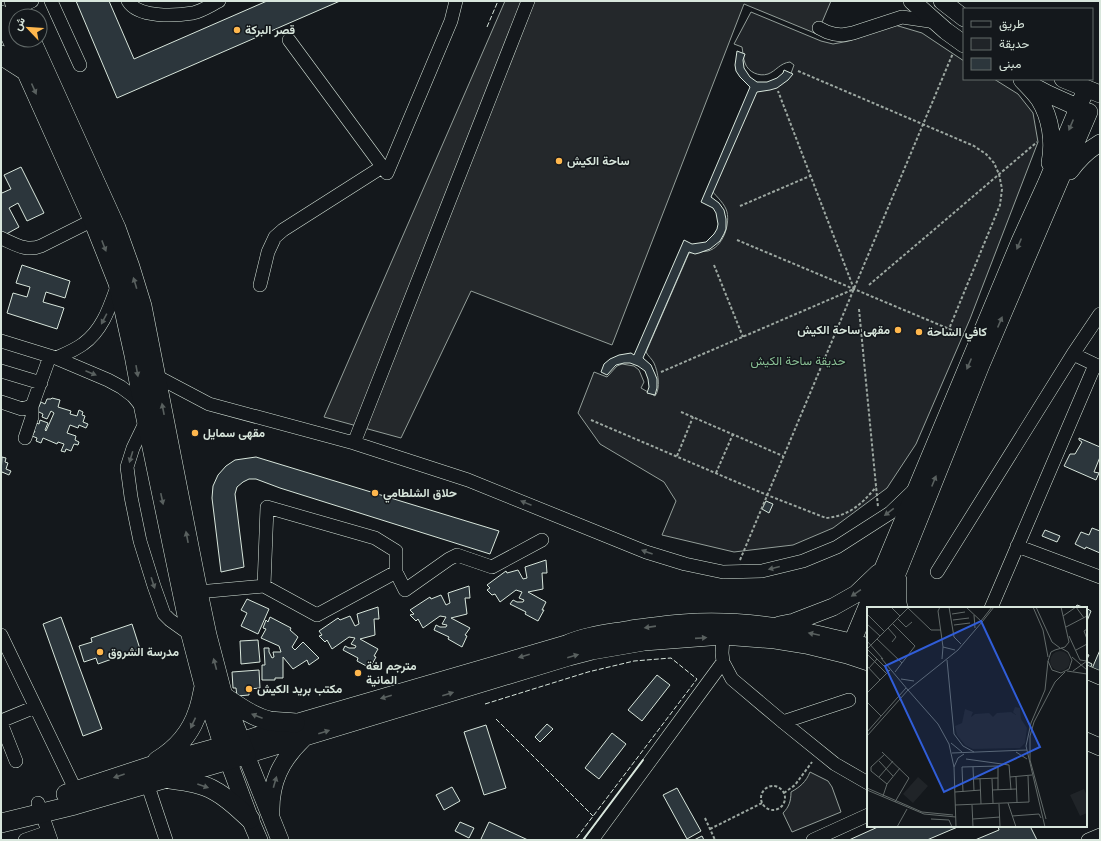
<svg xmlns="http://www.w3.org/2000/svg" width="1101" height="841" viewBox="0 0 1101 841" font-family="'Open Sans',Vazirmatn,sans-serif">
<rect width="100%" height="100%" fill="#14181c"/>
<path fill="#202428" stroke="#939e99" d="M751 12 821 41 833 44 849 41 895 25 922 33 964 61V79H994L1018 94 1033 113 1038 142 970 319 916 444 887 488 833 528 793 545 734 552 662 535 676 501 664 482 600 444 578 413 594 372 607 377 617 366 622 364 634 366 639 370 644 382 641 388 655 396C661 388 658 372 654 363 652 359 648 356 646 352L689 253C695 252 702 252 708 251 723 247 730 225 727 212 725 204 717 197 712 191L755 90 790 76 794 65 790 62C780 63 776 71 768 74 759 77 748 72 745 63 743 58 743 52 742 47L734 44Z
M810 772 828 781 832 787 841 812 792 832 783 813C789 807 791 801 791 792 800 787 806 782 810 772Z"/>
<path fill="#24282b" stroke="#939e99" d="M505 1H831L817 34 744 4 612 345 471 291 401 438 324 417Z"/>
<path fill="#2c363c" stroke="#d8e6dc" d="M76 1H109L134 59 267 1H340L117 98Z
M737 51 745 54 743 60 744 68 750 77 757 82H767L777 78 783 73 784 70 793 74 788 80 777 88 770 90 757 92 711 197 719 203 724 210 726 219V229L724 234 720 241 710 249 699 253 695 254 689 252 643 358 651 365 655 374 657 379V388L655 395 647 393 649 387 648 379 645 371 638 366 630 363H624L616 365 607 375 601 372 604 364 610 359 619 355 631 353 634 355 684 240 692 244 706 242 714 234 717 229 718 224 716 213 713 208 701 202 750 87 740 77 736 71 735 65Z
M21 167 44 213 27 221 18 203 9 208 19 227 1 237V191L2 193 11 189 4 175Z
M22 265 70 281 65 298 46 292 43 302 64 308 57 329 7 313 13 293 27 297 30 287 16 283Z
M52 398 60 400 58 407 71 411 70 414 77 416 79 410 83 412 82 415 85 416 83 422 88 424 86 428 79 425 78 428 70 425 67 433 76 436 75 440 79 442 78 445 74 444 71 451 66 449 65 452 61 451 64 444 58 442 57 444 43 438 41 443 36 441 37 438 32 436 35 431 30 429 33 422 39 424 40 420 48 423 45 430 46 431 54 413 51 411 47 419 42 417 43 414 37 411 41 402 45 404 47 399H51Z
M1079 438 1100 447V457L1094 472 1099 473 1096 480 1064 466 1070 454H1075L1082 442 1079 440Z
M2 457 6 458 5 462 8 463 6 469 11 471 9 475 2 472 1 474Z
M256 457 499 531 490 554 280 488 256 479H249L243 482 237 487 235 494 244 567 221 572 212 498 213 486 218 475 226 466 235 460Z
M766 501 773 504 769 513 762 509Z
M1092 528 1100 531V553L1086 547 1085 549 1075 544 1081 532 1089 535Z
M1045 530 1060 536 1057 542 1042 536Z
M546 560 547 573H542L543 589 528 592 546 602 542 610H544L538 621 525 614 526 612 510 604 513 600 517 602H523L524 600 519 598 522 592 516 590 500 602 495 594 492 595 487 590 490 588 487 585 506 571 507 573 518 570 523 579 527 578 525 567Z
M469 586 470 598H465L467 614 451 618 470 628 465 635 467 636 462 647 448 639 449 637 434 630 436 625 440 627H446L447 625 442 624 446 617 440 616 423 628 418 619 416 621 410 615 414 614 410 610 430 597 431 599 441 595 446 605 450 603 448 593Z
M247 599 269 609 258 634 241 626 247 613 241 610Z
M1077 605 1085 608H1075Z
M378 607 379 619H374L375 635 360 639 378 649 374 656 376 657 370 668 357 661 358 658 343 650 345 646 349 648H355L356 646 351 644 355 638 349 637 332 649 327 640 325 642 319 636 322 635 319 631 338 618 340 620 350 616 355 626 359 624 357 614Z
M1086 608 1091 611 1087 621 1086 620Z
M61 617 102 729 83 736 43 624Z
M270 617 291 628 290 630 298 637 292 647 295 650 303 642 319 658 309 665 307 660 293 669 283 657V678H275V680H262V665H265L264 648H269V652L272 658 274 657 273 652H281L279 646 261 638 266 629 263 628 266 620 268 622Z
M132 624 140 649 98 664 96 658 84 662 79 646 92 642 91 638Z
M258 640 260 662 241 664 240 641Z
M1100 650V675L1091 671Z
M1086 654 1089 655 1086 661 1092 664 1089 671 1086 670Z
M259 670 260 688 249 689V695L237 696 236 688H233L232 672Z
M657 675 670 685 642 721 628 710Z
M547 724 553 729 540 742 535 737Z
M486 725 506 788 484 795 464 732Z
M612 733 626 744 599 779 585 768Z
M452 787 460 801 444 810 436 795Z
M677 788 701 831 687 839 663 795Z
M460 822 474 828 469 838 455 831Z
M489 822 528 840H483L481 839Z
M880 826H960L927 840H849Z
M998 826H1030L1037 840H975L999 830Z
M702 836 704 840H694Z"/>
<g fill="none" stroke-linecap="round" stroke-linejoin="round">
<defs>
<path id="minor" d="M51 1 80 65
M128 1C138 18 175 16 193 13 202 11 211 5 219 1
M17 8 32 1
M819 28 827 32 834 34 842 35 853 33 902 17 936 22
M289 40 387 173
M387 173 451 21 456 1
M1 238C15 244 26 252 41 246L93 220
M260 285 268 252 275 237 283 230 382 167
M1 341 56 358 108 380 121 387 133 396 142 407
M1073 354 1100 367
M56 358C65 354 75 350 83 344 103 330 110 306 118 284
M1 371 41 383
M156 376 209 404 354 443 468 480 646 552 685 564 723 572 762 571 803 561 837 547 890 513 914 490
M1 402 22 409 32 406 50 356
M146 421 133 448 127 467 131 497 140 541 154 586 164 614 170 620 191 635
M25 438 32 417V406
M354 443 528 1
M1017 546 1100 577
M396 572 405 590 449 559 457 555 492 567 542 540
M937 572 1073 354 1100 314
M198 592 264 586 317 615 396 572V551L375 538 267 507 264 586
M991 608 1095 365
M1 635 76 791
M723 636 722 653 723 662 732 679 783 722 835 764 868 783
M1086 672 1100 678
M1 721 35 707
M783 722 849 700
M1 723 16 761
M147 783 166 840
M38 803 51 840
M25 840 48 832
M592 840 723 662
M813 840 868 815
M1088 840 1100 835"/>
<path id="major" d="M912 1 946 31 964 44
M942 1 964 18
M1063 79 1100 94
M1022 80C1028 86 1034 92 1039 99 1051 118 1054 142 1050 163
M1029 84 1048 94 1088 112
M1070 171C1078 160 1088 150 1100 143
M898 580V603L899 608
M882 608 899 569 981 365 1089 112
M779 625 794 622 833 607 856 594 878 573
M848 652 1020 241 1046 184 1086 89
M241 741 295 723 566 644C586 635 609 633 631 629 648 627 665 624 682 623 729 619 776 625 821 635 837 639 853 642 868 647
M1086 741 1100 747
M228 760 250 819 259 840
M271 814C270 782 281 760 304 738
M280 840 246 755 569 657 592 651 644 642 723 636 775 640 806 645 847 655 868 662"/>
<path id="highway" d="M14 1 20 16
M1 15 93 220 118 283 134 355 144 409 191 635 204 685 228 760
M1 55 26 71
M223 696C238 706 253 717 270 721 278 722 287 722 295 723
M157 761C177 749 191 733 198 711 201 703 202 695 204 687
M170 779C185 781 202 783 215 791 228 798 239 809 250 819
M66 794 148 767 235 743
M1 823 75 805 246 755 223 696 207 635 198 592 142 306 130 267 116 228 31 40"/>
</defs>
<use href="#minor" stroke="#d8e6dc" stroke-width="14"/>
<use href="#major" stroke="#d8e6dc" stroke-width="18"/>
<use href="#highway" stroke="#d8e6dc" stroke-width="20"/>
<path stroke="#9da8a2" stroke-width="2" stroke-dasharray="3 2" stroke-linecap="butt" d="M798 71 974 146 986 154 994 163 999 174 1002 189 1000 205 949 329
M740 206 810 176
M737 240 966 336
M714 265 743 337
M869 285 1037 142
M859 309 878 507
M661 372 854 289 778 91
M681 412 783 456
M591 420 767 495 826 518C849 516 862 504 876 487
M677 456 693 417
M716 473 733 434
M740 560 953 53
M761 798a12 12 0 1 1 24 0a12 12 0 1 1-24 0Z
M784 793 795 785 812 762
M705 818 715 840
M710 829 762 803"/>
<use href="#minor" stroke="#14181c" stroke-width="13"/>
<use href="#major" stroke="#14181c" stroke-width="17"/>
<use href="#highway" stroke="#14181c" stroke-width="19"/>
<path stroke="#d8e6dc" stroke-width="1" stroke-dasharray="5 2" stroke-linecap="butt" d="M487 27 498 1
M485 704 588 672 634 661 671 658 697 679 575 840
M496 719 593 816"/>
<path stroke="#d8e6dc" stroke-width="2" d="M583 840 643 760"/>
</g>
<defs><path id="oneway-solid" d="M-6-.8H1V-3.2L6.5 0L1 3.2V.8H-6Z"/></defs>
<g fill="#59605f">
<use href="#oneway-solid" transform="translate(34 89) rotate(66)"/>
<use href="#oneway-solid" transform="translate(1071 125) rotate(113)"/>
<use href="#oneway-solid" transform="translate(1019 244) rotate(113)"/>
<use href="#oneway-solid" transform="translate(104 246) rotate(69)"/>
<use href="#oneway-solid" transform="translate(135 283) rotate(-107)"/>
<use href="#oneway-solid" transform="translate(104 319) rotate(118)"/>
<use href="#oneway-solid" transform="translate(1000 322) rotate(-67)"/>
<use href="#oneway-solid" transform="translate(969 364) rotate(113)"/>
<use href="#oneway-solid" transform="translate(137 371) rotate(80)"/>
<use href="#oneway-solid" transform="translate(91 373) rotate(23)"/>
<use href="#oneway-solid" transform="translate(163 409) rotate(-101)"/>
<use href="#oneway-solid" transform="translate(131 457) rotate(107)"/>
<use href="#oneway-solid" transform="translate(934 481) rotate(-68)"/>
<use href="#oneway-solid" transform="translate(162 499) rotate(78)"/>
<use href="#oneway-solid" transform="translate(526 503) rotate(-158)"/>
<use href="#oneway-solid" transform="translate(889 512) rotate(143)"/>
<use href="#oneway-solid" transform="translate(187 537) rotate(-101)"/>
<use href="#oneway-solid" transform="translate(647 552) rotate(-160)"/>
<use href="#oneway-solid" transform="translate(774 568) rotate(166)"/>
<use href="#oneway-solid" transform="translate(153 583) rotate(72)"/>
<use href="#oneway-solid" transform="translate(856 593) rotate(145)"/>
<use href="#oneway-solid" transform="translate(650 627) rotate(172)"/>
<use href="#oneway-solid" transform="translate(814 634) rotate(-168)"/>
<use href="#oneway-solid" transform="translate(701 638) rotate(-4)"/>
<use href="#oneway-solid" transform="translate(524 656) rotate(164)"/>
<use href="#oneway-solid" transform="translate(573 656) rotate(-16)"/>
<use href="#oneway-solid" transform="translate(215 664) rotate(-105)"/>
<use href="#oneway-solid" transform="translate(448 694) rotate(-17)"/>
<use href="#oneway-solid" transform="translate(386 697) rotate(164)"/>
<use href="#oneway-solid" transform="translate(257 716) rotate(-159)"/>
<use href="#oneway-solid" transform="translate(193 723) rotate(115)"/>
<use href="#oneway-solid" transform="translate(324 732) rotate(-17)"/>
<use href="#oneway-solid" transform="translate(119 776) rotate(161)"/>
<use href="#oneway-solid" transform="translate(275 782) rotate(-74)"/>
<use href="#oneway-solid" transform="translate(203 786) rotate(19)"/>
</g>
<g fill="#ffb74d" stroke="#14181c" stroke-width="1.5">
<circle cx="237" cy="30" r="4"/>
<circle cx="559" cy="161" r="4"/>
<circle cx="898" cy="330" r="4"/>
<circle cx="919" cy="332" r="4"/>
<circle cx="195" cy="433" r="4"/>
<circle cx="375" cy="493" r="4"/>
<circle cx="100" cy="652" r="4"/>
<circle cx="358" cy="673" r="4"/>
<circle cx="249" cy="689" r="4"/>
</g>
<g text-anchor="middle" stroke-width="3" stroke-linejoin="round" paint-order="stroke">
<g font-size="12" font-weight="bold" fill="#d8e6dc" stroke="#14181c" text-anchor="start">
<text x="245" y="34">قصر البركة</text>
<text x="567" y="165">ساحة الكيش</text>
<text x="890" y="334" text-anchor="end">مقهى ساحة الكيش</text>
<text x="927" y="336">كافي الساحة</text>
<text x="203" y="437">مقهى سمايل</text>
<text x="383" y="497">حلاق الشلطامي</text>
<text x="108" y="656">مدرسة الشروق</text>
<text x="366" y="670">مترجم لغة<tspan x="366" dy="14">المانية</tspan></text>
<text x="257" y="693">مكتب بريد الكيش</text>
</g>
<g font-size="12" fill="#8ac095" stroke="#14181c">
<text x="798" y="365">حديقة ساحة الكيش</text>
</g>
</g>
<g transform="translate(867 607)">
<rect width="220" height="220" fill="#14181c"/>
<path d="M183 54a10 10 0 1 1 20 0a10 10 0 1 1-20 0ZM148 100 153 101 154 112 160 121 158 136 153 141 106 142 98 138 90 128 88 119 95 116 98 102 106 105 104 110 108 107 122 106 126 110 130 106 144 105 149 108 146 105ZM51 170 61 179 46 196 36 187ZM217 182 220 189V206L213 209 203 188Z" fill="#202428"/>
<path fill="none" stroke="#626a69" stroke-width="1" d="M24 0 33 9M73 0 71 4 76 40 75 52M82 0 87 30 94 37M166 0 176 23 181 50M169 0 185 35 193 41M209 0 217 11M41 1 64 23H74M0 7 18 25M85 7 98 5M107 8 108 21M196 9 209 0M31 12 39 20 45 15M86 13 102 11M114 14 125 0M115 15 127 0M0 17 13 29M26 17 48 39 28 65M87 18 103 16M199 20 220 9M21 21 29 30 25 35M220 22 217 24 220 32M202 29 213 53 220 54M10 32 35 56M0 34 16 52M76 40 88 43M194 41 201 45 205 53 202 62 194 66 185 63 181 54 184 45 188 43 198 40 202 35 194 0M0 42 42 0M0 42 22 64M209 43 220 37M0 47 19 66M205 50 220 63M14 51 41 83 91 43 115 15 99 0M80 53 87 127 96 139 107 145M0 59 13 73M2 61 10 52M200 64 220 67M206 64 220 54M34 72 47 74M0 86 23 63M0 95 14 109M0 125 39 81M0 129 41 83 71 117 82 137 87 160 89 220M84 136 95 145M15 145 42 171 28 195M149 145 160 152M85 146 160 143M18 147 4 160V164L20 177M99 152 142 158 144 183M12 154 26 169M131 159V183M87 160 91 151 97 147M106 160 107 184M12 170 26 154M143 170 165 168M149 170 150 195M107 172 131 171M113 172 114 197M125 172 126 196M0 181 55 205 86 208M0 183 57 207 89 210M125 183 149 182M88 185 114 183M96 185 95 160 131 159M16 189 20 177 33 161M141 196 149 220M132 197 133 220M88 198 162 195 161 169M105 198 106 220M145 209 172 207 174 211M64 212 82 213 85 220M106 212 133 210M179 212 163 153V129L167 115 188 75 198 65M30 220 40 202M178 220 159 139 164 116 178 83 181 54"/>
<path fill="#305dd8" fill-opacity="0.15" stroke="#305dd8" stroke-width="2" d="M114 14 173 140 77 185 18 59Z"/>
<rect width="220" height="220" fill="none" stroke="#d8e6dc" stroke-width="2"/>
</g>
<rect width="1101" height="841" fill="none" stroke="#d8e6dc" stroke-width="4"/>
<rect x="963" y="8" width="130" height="72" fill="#14181c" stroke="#626a69"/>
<rect x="971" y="21" width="20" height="6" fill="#14181c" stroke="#626a69"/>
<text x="999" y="28" font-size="12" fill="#d8e6dc">طريق</text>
<rect x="971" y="38" width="20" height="12" fill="#202428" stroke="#626a69"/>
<text x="999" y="48" font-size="12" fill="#d8e6dc">حديقة</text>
<rect x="971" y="58" width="20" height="12" fill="#2c363c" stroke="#626a69"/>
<text x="999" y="68" font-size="12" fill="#d8e6dc">مبنى</text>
<g transform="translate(28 28) rotate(295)"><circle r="19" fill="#14181c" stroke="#626a69"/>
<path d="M0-3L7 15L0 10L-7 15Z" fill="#ffb74d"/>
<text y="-6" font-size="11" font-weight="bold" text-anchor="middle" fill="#d8e6dc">ش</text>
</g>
</svg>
